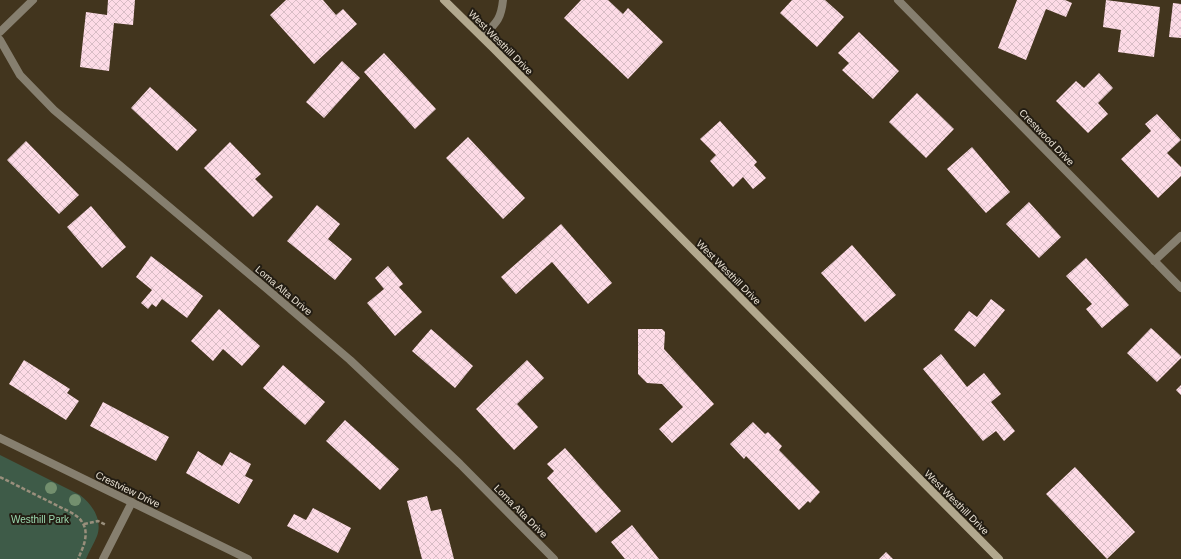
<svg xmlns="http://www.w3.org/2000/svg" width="1181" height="559" viewBox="0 0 1181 559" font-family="Helvetica,sans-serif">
<defs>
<pattern id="building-cross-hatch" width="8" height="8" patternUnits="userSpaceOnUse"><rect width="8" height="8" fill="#fddbe6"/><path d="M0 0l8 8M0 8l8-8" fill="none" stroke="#d8bdc5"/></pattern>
</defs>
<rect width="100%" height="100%" fill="#42351e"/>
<path fill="#3e5b48" d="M0 455 80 495C92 504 103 520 97 536 94 544 89 551 86 559H0Z"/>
<path fill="url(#building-cross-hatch)" d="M108 0H135L133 25 114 23 109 71 80 67 86 12 107 15Z
M286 0H323L336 15 343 9 357 24 314 64 270 15Z
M581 0H608L623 14 628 8 663 42 628 79 564 18Z
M792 0H825L844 17 817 47 780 13Z
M1017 0H1065L1072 3 1066 17 1046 9 1026 60 998 48Z
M1106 0 1160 7 1154 57 1118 52 1121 30 1103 27Z
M1173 3 1181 4V38L1169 37Z
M859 32 899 71 873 99 842 70 849 63 838 53Z
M384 53 436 109 415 129 364 72Z
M342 61 360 78 324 118 306 102Z
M1099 73 1113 88 1098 103 1108 114 1088 133 1056 101 1076 81 1084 88Z
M150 87 197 130 177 151 131 108Z
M917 93 954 129 926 158 889 122Z
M1157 114 1181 140 1167 153 1181 167V176L1158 198 1121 159 1151 131 1145 124Z
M720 121 757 162 754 165 766 178 753 189 743 177 733 187 710 161 716 155 700 139Z
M468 137 525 198 503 219 446 158Z
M26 141 79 195 59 214 7 160Z
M230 142 261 174 255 179 273 197 253 217 204 168Z
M972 147 1010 192 986 213 947 169Z
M1029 202 1061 237 1039 258 1006 224Z
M317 205 340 224 328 239 352 259 335 280 287 241Z
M91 206 126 247 102 268 67 227Z
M561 224 612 283 588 304 552 262 516 294 501 277Z
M852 245 896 295 865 322 821 273Z
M151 256 203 296 187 318 162 299 156 307 152 304 148 309 141 303 152 290 136 277Z
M1086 258 1129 305 1102 328 1086 309 1092 304 1066 276Z
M388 266 403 284 399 287 422 312 395 336 367 303 384 289 375 278Z
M991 299 1005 310 975 347 954 330 969 311 977 317Z
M219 309 260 346 242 366 223 349 213 361 191 341Z
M1151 328 1181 356V358L1157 382 1127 353Z
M431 329 473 366 455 388 412 351Z
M638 329H662L665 332 664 349 714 404 672 443 659 429 683 407 662 384 647 383 638 374Z
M941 354 967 387 984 373 1001 394 991 402 1015 431 1004 441 996 431 983 441 923 369Z
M24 360 70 389 67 393 79 401 66 420 9 384Z
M527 360 544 378 517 404 538 427 514 450 476 409Z
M283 365 325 402 305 425 263 388Z
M1181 385V395L1176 390Z
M103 402 169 437 156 461 90 426Z
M345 420 399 469 380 490 326 441Z
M753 422 765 434 768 432 782 446 779 450 820 492 810 503 808 501 799 510 746 456 744 459 730 444Z
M565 448 621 511 596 533 547 478 554 471 547 464Z
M198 451 222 466 230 452 251 464 245 476 253 480 239 504 186 473Z
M1075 467 1135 532 1107 559 1046 494Z
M427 496 431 511 441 509 454 559H422L407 501Z
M313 508 351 528 338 553 287 526 294 514 306 520Z
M632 525 659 559H625L611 542Z
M886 552 893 559H879Z"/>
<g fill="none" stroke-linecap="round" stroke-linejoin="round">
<path stroke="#998f7c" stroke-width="2.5" stroke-dasharray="4 2" stroke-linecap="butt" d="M0 477 72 513C76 516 80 518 82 522 90 533 83 548 78 559
M84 524 98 521 106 525"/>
<path stroke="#867f6f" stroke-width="8" d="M482 37C496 23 501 20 503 0"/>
<path stroke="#867f6f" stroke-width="8" d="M898 0 1181 288
M0 32 33 0
M0 40 20 75 54 110 267 289 350 360 460 464 554 559
M1154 261 1181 236
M0 438 248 559
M103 559 132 502"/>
<path stroke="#b2a88e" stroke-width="8" d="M444 0 494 49 999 559"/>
</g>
<g fill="#738f6e">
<circle cx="51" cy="488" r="6"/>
<circle cx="75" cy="500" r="6"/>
</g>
<g text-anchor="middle" stroke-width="4" stroke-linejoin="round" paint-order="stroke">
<g font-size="10" fill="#e7dfd1" stroke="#231d13">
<text transform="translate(501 42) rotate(45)" y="4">West Westhill Drive</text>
<text transform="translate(1047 137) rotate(46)" y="4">Crestwood Drive</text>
<text transform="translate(729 272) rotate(45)" y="4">West Westhill Drive</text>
<text transform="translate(284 290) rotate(40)" y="4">Loma Alta Drive</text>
<text transform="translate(128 489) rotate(26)" y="4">Crestview Drive</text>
<text transform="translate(957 502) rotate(45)" y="4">West Westhill Drive</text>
<text transform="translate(521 511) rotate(45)" y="4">Loma Alta Drive</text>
</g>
<g font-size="10" fill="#9bd8af" stroke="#231d13">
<text x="40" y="523">Westhill Park</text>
</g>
</g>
</svg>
